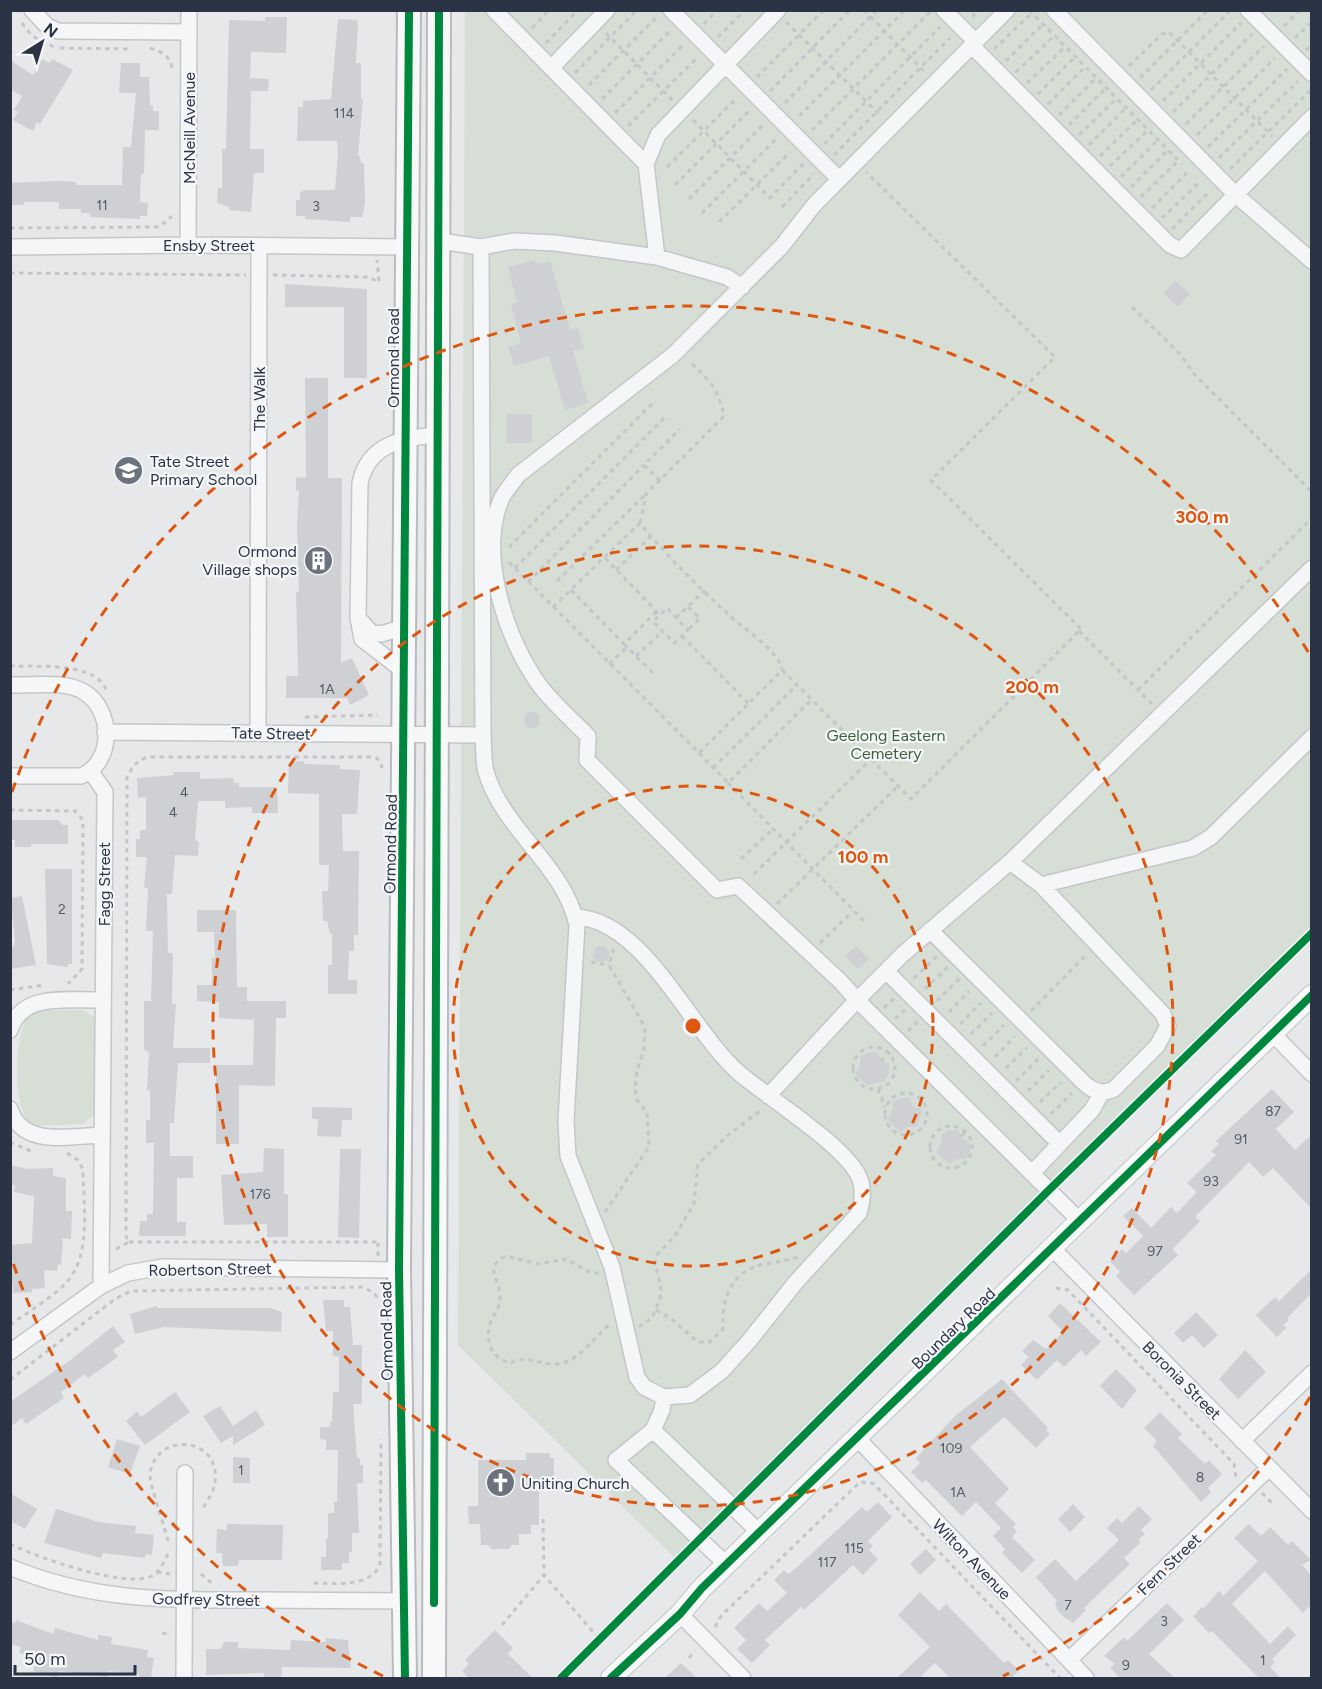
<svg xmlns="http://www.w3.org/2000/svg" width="1322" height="1689" viewBox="0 0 1322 1689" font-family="Figtree,sans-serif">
<rect width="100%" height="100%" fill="#e6e8ea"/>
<path fill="#d6ded6" d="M465 11H1311V936L676 1559 458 1345Z
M32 1010H83L95 1017 96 1113 83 1124 32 1126C11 1108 13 1029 32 1010Z"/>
<path fill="#ced0d3" d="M265 17H287L286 53 251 52 250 78 269 79 268 91H251L250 149H264V173H254L251 212 229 210V207L217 203 218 188H222V149H226L229 20 265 21Z
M338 19 357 20 358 22 356 63H361V99H363L358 156H360L361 163H364L365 203 362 217H350V222L305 219V216H296V200H300V192L306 190H335L338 154 337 141H297L298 107H303V101L331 99Z
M42 59 50 63 52 59 73 70 40 124 37 122 33 131 13 120 18 112 14 110 22 96 10 89V60L33 75Z
M121 63H140V77H149L150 105 153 106V111H159V130H145L144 174H141L140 202 148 203 147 216H140V219L90 217V213H81V209H59V202H24V205H10V183L58 181 76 182V185H122L123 147H131L136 93H119Z
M535 260 536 264 550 261 570 330 578 328 584 348 573 351 588 403 565 410 549 356 514 366 508 347 521 343 511 304 517 303 508 267Z
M1175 281 1190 294 1178 307 1164 293Z
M285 284 367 289V378H344V307H285Z
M305 378H328V478H342L341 663 352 658 369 695 350 705 347 698H286V676H298L296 592H299L297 527 299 490 296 491V478L306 477Z
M507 414H532V443H507Z
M524 720a8 8 0 1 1 16 0a8 8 0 1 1-16 0Z
M304 761V764L340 765V769L360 770 357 814H342L343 851H359L358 935H354V951H349L348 980H357V994H328V965H332V934H330L327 921H323L322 891H328L329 865H319V794L288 793 289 762Z
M174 772H200V779L233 778 234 783H239V787H277L278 813H252V807L225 808V801H198L195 839 199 843 198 856 175 855 172 894H167L168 953H173L172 1004H176L173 1048H210V1063H178L174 1123H170V1156H193V1178H177V1222H186V1236H139L140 1221H147V1214H153L154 1143H146V1120H150V1090H147L149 1053 144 1049V1001H151L153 931H146L148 888H144L147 857H136V839H140V830H146V797L138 798 137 778 174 775Z
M10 820H58L63 825H68V844H31V847H15V840H10Z
M45 869H72V964H68V967L47 964Z
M22 896 36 965 10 969V947L14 946 15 939 10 898Z
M197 910H236L237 987H247V1001H286V1018H276L275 1086 239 1085V1144H216V1065H253L254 1020 219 1018V1002L197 1001V985H212V958H215L214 932H197Z
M593 954a8 8 0 1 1 16 0a8 8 0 1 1-16 0Z
M856 946 869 959 858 969 845 956Z
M877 1052 881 1060 889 1064V1073L884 1082H876L868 1086 855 1074 860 1066V1057L867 1053Z
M1272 1089 1294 1112 1276 1129 1295 1150 1311 1135V1208L1273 1168 1263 1177 1249 1162 1195 1217 1200 1221 1173 1249 1178 1255 1134 1295 1116 1276 1120 1272 1110 1261 1122 1249 1126 1253 1143 1236 1123 1216 1132 1208 1151 1228 1171 1207 1177 1213 1197 1192 1187 1183 1216 1155 1211 1151 1219 1144 1216 1141Z
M900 1098H909L913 1106 922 1110 917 1127H908L900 1132 887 1119 893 1111 892 1103Z
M312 1107 352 1108V1120H342L341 1137 317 1136 318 1119H312Z
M949 1130H958L962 1138 970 1143V1151L966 1159H957L949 1164 936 1152 942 1143 941 1135Z
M264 1148 284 1149V1194H288V1237H267V1224L224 1225 221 1175 263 1172Z
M340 1149H361L359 1238 338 1237Z
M10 1165 28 1169 53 1168V1176L66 1178V1211H72L71 1239 63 1238 61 1265 58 1264 57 1271 44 1270 45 1288 32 1289V1292L13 1293 10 1245 32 1243 34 1196 14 1192 15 1185H10Z
M1311 1270V1294L1287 1318 1289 1320 1283 1325 1286 1328 1277 1337 1256 1315 1275 1297 1279 1301Z
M323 1300H344V1307H350L353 1345H362V1404H353L357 1458H360V1465H363V1483H357L359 1533H352V1552H349V1563H342V1570H321V1557H326V1539H328V1513H334V1502H337L338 1450H326V1440L320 1439V1427H330V1422H332L333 1392H339V1357L333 1356V1331H326Z
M1060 1303 1101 1342 1086 1356 1081 1350 1064 1367 1057 1360 1037 1380 1021 1365 1029 1357 1022 1351 1033 1340 1046 1349 1063 1332 1048 1316Z
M157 1306 158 1308H271L282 1312 281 1332 164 1327 135 1334 130 1314Z
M1196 1312 1218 1335 1204 1348 1192 1335 1183 1343 1174 1333Z
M113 1326 125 1342 113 1350 118 1357 88 1378 85 1374 61 1392 64 1398 26 1424 22 1418 10 1427V1402L73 1358Z
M1245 1350 1266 1372 1238 1399 1219 1379Z
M1116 1369 1137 1390 1122 1409 1100 1386Z
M1002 1379 1048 1428 1046 1430 1050 1434 1036 1448 1004 1417 970 1447 1009 1489 995 1503 1016 1524 1013 1527 1017 1531 1012 1537 1035 1560 1022 1573 1002 1553 1005 1549 993 1536 1001 1528 976 1502 962 1516 926 1480 922 1483 911 1472 920 1463 916 1458 954 1417Z
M175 1392 190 1412 145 1445 126 1421 137 1411 141 1417Z
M220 1406 233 1426 256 1410 265 1425 233 1445V1436L221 1443 203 1416Z
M1160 1412 1182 1434 1178 1438 1205 1464 1209 1460 1222 1474 1208 1488 1211 1492 1201 1502 1153 1446 1157 1441 1144 1428Z
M117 1439 140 1446 130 1474 108 1467Z
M526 1453H550V1458H554V1483L539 1484V1525H531V1534H519V1545H512L509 1549H492L488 1545H481L480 1524H469L468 1506H478V1460H526Z
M233 1457 250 1458V1483H233Z
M10 1493 37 1509 25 1529 10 1521Z
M878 1502 892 1517 868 1541 873 1546 869 1550 878 1559 863 1575 853 1565 804 1610 801 1607 765 1640 770 1645 752 1663 737 1649 746 1640 734 1628 759 1603 767 1611 787 1593 774 1580 784 1570 788 1574 795 1569 862 1507 867 1512Z
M1073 1504 1085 1517 1070 1532 1058 1519Z
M1139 1506 1152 1519 1141 1530 1145 1534 1138 1540 1141 1542 1124 1558 1130 1564 1084 1608 1086 1610 1073 1623 1064 1617 1058 1611 1055 1603 1057 1601 1036 1577 1055 1559 1076 1581 1119 1540 1107 1528 1117 1518 1122 1523Z
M56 1509 99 1522 136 1526 135 1533 154 1535 152 1555 146 1554 145 1558 103 1553 101 1558 44 1543Z
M227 1524 283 1525 282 1560H239L238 1566H223L222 1553H216L217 1529 227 1530Z
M1249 1524 1261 1536 1270 1527 1288 1545 1292 1541 1311 1560 1302 1565 1311 1575V1605L1303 1613 1265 1571 1232 1604 1270 1644 1288 1626 1296 1635 1272 1659 1275 1662 1270 1667 1281 1678H1259L1212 1631 1209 1633 1193 1616 1202 1607 1204 1608 1219 1591 1223 1596 1258 1561 1234 1538Z
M926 1549 936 1560 920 1575 910 1564Z
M920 1592 939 1611 946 1604 1004 1663 1008 1660 1019 1671 1011 1678H950L935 1663 919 1678H897L930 1647 898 1615Z
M1167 1603 1184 1620 1149 1654 1175 1678H1120L1110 1668 1115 1664 1104 1656 1124 1637 1127 1641Z
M16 1620 53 1634 55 1628 98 1640V1635L112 1637 111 1644 148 1650 147 1657 154 1658 151 1678H139V1674L108 1671 107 1677 59 1671 57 1678 33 1671 37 1659 19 1653 21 1647 10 1644V1622L15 1623Z
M495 1630 513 1648 508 1654 533 1678H469L462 1671 469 1664 465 1660Z
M326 1638 348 1640 351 1668 282 1667 281 1678H264V1673L206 1675V1649H221L224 1642H238V1648L290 1650 291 1640 326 1642Z
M681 1663 697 1678H665Z"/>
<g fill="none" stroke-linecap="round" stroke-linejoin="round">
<defs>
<path id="minor" d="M32 10 47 26 58 31 189 32
M494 10 646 164
M671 10 839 179
M944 10 976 42
M1054 10 1235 194 1312 261
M1248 10 1312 74
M972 46 1170 245 1181 250 1312 117
M551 68 607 10
M439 241 481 247 483 735
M188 245 189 10
M10 247 188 245 407 247
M481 247 514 241 555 243 657 257 727 277 742 287
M657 257 646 164 658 135 778 10
M1312 568 1010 862 1041 885 1193 848 1211 837 1312 737
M358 618 372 633 381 634 405 627
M405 672 362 639 358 618 360 483C368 444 404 437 438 435
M10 685C32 686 65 680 84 692 114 710 114 763 81 776H10
M105 732 483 735C484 747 483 761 486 772 503 830 564 865 577 925L566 1121 568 1156 612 1267 637 1377 644 1387 664 1397 662 1410 653 1430
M258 733 259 246
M91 772 105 792 101 1286
M1010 862 903 954 857 1000 1080 1221
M575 917C644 919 689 1029 739 1073 770 1099 839 1142 857 1173 865 1186 863 1200 859 1213L796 1282 749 1341 722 1371 690 1395 664 1397
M930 930 1083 1082C1092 1091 1102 1095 1114 1089L1157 1046 1168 1026 1163 1014 1041 885
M886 971 1060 1144
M10 1030C22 991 71 1001 103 1000
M1272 1033 1312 1074
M768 1096 857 1000 841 982 738 886 717 890 587 760 588 736C572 720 554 704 540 686 507 640 479 559 500 502 503 493 512 484 518 475L673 355 782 246 814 205 1007 10
M10 1109C22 1148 70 1136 102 1135
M1032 1173 1092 1110 1102 1092
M1053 1249 1312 1511
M10 1352 101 1286 128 1273 163 1267 399 1270
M858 1439 1086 1678
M1242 1441 1312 1373
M727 1565 616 1460 653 1430 760 1533
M10 1567C89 1600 161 1600 245 1600 298 1600 352 1601 406 1601
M680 1614 743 1678
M1069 1660 1269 1468
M184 1678 185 1473"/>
<path id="major" d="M611 1678 680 1614 702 1588 1312 995"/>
<path id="highway" d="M405 1678 399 1270 409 10
M434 1678 439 10"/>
</defs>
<use href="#minor" stroke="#c4c6c8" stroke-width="18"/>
<use href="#major" stroke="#c2c5c8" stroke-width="22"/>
<use href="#highway" stroke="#b8bbbf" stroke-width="26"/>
<path stroke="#c5c6ca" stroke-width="3" stroke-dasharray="4.5 4.5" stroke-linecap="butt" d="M864 10 926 73
M1029 10 1182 164
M972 17 978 10
M786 22 882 117
M22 23 32 36 54 47
M704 24 717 10
M1284 26 1300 10
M532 28 549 10
M606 33 673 101
M718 37 745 10
M1295 38 1312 22
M546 43 578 10
M60 48 131 49
M150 48C161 51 170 56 172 68
M994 49 1032 13
M1306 50 1312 45
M1006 61 1043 24
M1129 66 1162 34 1169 32 1272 136
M1016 72 1054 36
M575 73 637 10
M757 77 824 10
M1140 78 1208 10
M1027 83 1065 47
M589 85 658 16
M1151 90 1231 10
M770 91 850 10
M1038 94 1075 57
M602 99 671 30
M1163 101 1241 23
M785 103 877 10
M1048 104 1085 67
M1173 112 1252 34
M615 113 684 44
M1059 115 1096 78
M799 116 905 10
M693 120 770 198 804 163
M1186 124 1264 46
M1069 125 1106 88
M628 126 698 57
M812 130 930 12
M1079 135 1116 99
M1197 135 1275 58
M824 144 940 27
M1089 145 1126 108
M1208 147 1287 69
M834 155 950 38
M1100 156 1137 120
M1219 158 1298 81
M1110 166 1148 130
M667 167 738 97
M1230 169 1311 90
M1121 177 1158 140
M675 185 750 110
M1131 187 1168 150
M1141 197 1178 161
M689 199 764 124
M782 207 814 174
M1152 208 1189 171
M702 213 777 138
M1162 218 1200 182
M719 222 790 152
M10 228 159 227 172 216
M1172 229 1209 192
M10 273 246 275
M273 275 368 277 379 282 377 260
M1132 307 1180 354 1195 375 1312 492
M660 481 644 465 680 429
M640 523 646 494 724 416C718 388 710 381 689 361
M509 547 653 403
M605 558 660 615 667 608 688 630 674 643 653 621 660 615
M509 562 699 753 782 670 911 799 1081 629 931 480 1055 357 866 172
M515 568 666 416
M616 570 651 536
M557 581 645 495
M528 582 644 465
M571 590 624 644 657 611
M553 607 640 523C666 556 698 586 728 614 741 627 781 652 782 670
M688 607 700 618 688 630
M676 618 705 590
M1079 631 1152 704
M682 636 748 703
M624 644 655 675
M636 656 663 631
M609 664 627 647
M10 666C36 667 98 661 107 692
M1138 690 1312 518
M305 717 378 715
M699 753 728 783 812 699
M713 768 797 685
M728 783 865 922
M10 810 75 811 83 820 82 969 68 984
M741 859 773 829
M754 874 871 759
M777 904 898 786
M820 943 853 911
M591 962 609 965
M914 978 937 956
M925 989 948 967
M10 990 44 985
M937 1001 960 978
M884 1008 894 998
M1031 1011 1087 954
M949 1012 969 991
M895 1019 906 1009
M960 1024 981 1003
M908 1031 918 1021
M971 1034 992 1013
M983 1046 1004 1025
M853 1068a21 21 0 1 1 42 0a21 21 0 1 1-42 0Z
M995 1057 1015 1036
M881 1061 890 1052
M1006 1068 1027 1048
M1016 1081 1039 1058
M878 1089 885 1107
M1028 1091 1049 1070
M885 1114a21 21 0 1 1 42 0a21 21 0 1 1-42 0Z
M1040 1102 1061 1082
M1051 1114 1072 1093
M930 1147a21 21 0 1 1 42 0a21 21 0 1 1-42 0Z
M961 1136 967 1130
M10 1142 31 1151
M605 1212 649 1147 647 1112 637 1100 635 1089 637 1070 644 1051 645 1027 609 965 614 947
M129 1242H380
M116 1249 129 1242 126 1236 127 777C133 766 136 761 148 757H375L380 761 382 768
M378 1256V1243
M599 1273H591L566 1259 538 1264 506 1256C481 1268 503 1282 500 1301 498 1311 491 1318 489 1327 486 1345 494 1360 511 1363 529 1353 542 1368 562 1363 581 1359 595 1336 610 1324
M1056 1288 1068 1290 1234 1464 1236 1478
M656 1310 670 1318 698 1342H710L723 1329C721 1298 732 1270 765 1264 777 1262 786 1261 798 1257
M10 1325C28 1312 48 1300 63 1286 93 1258 83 1205 83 1169L78 1160 67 1153
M639 1327 652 1318 660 1299 661 1286 655 1264 657 1255 675 1236 694 1203 698 1164 726 1137 761 1110
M10 1380 115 1299 131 1291 363 1287 374 1293 380 1301
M1262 1493 1273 1504
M543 1519 544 1575 600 1640
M168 1541C165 1528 149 1483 150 1474 156 1429 226 1437 214 1487 212 1495 205 1504 201 1511
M10 1544C37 1557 125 1589 152 1576 160 1572 164 1561 168 1554
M157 1572 170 1574
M201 1574 214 1585
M314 1583C336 1583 369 1588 380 1565L381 1439
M502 1625 544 1575
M715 1627 721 1616 860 1482 873 1483 1060 1678
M162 1633 171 1634
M689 1658 695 1651"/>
<use href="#minor" stroke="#f5f6f7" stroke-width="15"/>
<use href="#major" stroke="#f8f8f8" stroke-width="20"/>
<use href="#highway" stroke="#f8f8f8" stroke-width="22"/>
<defs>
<path id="cycleway" d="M434 1603 439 10
M405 1678 399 1270 409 10
M561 1678 1049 1190 1312 933
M611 1678 680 1614 702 1588 1312 995"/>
</defs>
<use href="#cycleway" stroke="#f4f6f9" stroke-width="11"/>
<use href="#cycleway" stroke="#00873e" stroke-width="8"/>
</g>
<g fill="none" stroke="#df570f" stroke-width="3" stroke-dasharray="10 8">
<circle cx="693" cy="1026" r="240"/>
<circle cx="693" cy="1026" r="480"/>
<path d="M1310 1397A720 720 0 0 1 1003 1676M383 1676A720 720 0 0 1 12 1260M12 792A720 720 0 0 1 1310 655"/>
</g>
<defs>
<symbol id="school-disc" viewBox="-11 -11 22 22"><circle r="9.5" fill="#6c737f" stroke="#f4f6f9"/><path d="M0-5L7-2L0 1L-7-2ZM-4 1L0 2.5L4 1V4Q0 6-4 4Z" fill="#fff"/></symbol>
<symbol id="building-disc" viewBox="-11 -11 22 22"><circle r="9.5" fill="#6c737f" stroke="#f4f6f9"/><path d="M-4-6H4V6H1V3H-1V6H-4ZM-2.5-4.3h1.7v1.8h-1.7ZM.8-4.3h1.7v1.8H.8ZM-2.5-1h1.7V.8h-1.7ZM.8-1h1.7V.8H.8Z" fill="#fff"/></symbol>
<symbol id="church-disc" viewBox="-11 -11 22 22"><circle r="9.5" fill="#6c737f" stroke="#f4f6f9"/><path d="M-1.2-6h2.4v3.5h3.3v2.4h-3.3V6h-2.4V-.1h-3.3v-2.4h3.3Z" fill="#fff"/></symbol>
</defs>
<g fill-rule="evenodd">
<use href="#school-disc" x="112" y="454" width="33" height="33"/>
<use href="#building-disc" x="302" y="544" width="33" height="33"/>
<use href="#church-disc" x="484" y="1466" width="33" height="33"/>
</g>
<g text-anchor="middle" stroke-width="4.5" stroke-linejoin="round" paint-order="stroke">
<g font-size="14" fill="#545c69">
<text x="344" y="118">114</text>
<text x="102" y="210">11</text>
<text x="316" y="211">3</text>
<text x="327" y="694">1A</text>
<text x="184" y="797">4</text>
<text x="173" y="817">4</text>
<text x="62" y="914">2</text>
<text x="1273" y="1116">87</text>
<text x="1241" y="1144">91</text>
<text x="1211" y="1186">93</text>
<text x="260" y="1199">176</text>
<text x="1155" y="1256">97</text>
<text x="951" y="1453">109</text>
<text x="241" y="1475">1</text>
<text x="1200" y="1482">8</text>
<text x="958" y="1497">1A</text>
<text x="854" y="1553">115</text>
<text x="827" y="1567">117</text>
<text x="1068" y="1610">7</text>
<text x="1164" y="1626">3</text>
<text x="1263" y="1665">1</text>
<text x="1126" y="1670">9</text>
</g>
<g font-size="16" fill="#2b3445" stroke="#f4f6f9">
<text transform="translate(189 128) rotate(-90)" y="6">McNeill Avenue</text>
<text x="209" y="251">Ensby Street</text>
<text transform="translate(393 358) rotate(-90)" y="6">Ormond Road</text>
<text transform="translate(259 399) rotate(-90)" y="6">The Walk</text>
<text transform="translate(271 733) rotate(1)" y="6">Tate Street</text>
<text transform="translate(390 844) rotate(-89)" y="6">Ormond Road</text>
<text transform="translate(104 884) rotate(-90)" y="6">Fagg Street</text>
<text transform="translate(210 1269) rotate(-1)" y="6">Robertson Street</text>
<text transform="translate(953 1328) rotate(-44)" y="6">Boundary Road</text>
<text transform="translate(386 1331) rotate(-91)" y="6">Ormond Road</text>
<text transform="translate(1182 1380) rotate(45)" y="6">Boronia Street</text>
<text transform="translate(972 1559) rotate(46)" y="6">Wilton Avenue</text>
<text transform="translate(1169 1564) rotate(-44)" y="6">Fern Street</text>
<text transform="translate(206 1599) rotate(1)" y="6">Godfrey Street</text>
</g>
<g font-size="16" fill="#2b3445" stroke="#f4f6f9" text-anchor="start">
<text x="150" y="467">Tate Street<tspan x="150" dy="18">Primary School</tspan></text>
<text x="297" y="557" text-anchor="end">Ormond<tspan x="297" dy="18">Village shops</tspan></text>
<text x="521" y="1489">Uniting Church</text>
</g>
<g font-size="16" fill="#3f6138" stroke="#f4f6f9">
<text x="886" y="741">Geelong Eastern<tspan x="886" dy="18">Cemetery</tspan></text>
</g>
</g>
<circle cx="693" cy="1026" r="9" fill="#df570f" stroke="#f4f6f9" stroke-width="3"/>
<g font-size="18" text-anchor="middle" font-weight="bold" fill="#df570f" stroke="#f4f6f9" stroke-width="4.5" stroke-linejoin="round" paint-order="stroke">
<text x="1202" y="523">300 m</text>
<text x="1032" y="693">200 m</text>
<text x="863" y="863">100 m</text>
</g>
<rect width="1322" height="1689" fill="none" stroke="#2b3445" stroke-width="24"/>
<g transform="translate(42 42) rotate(37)" stroke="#f4f6f9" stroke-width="4.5" paint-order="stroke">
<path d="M0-4.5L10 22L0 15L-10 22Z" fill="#2b3445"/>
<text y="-9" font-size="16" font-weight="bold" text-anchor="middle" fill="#2b3445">N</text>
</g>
<path d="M15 1665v9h120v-9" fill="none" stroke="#2b3445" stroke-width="3"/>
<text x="24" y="1665" font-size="18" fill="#2b3445" stroke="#f4f6f9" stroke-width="4.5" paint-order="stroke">50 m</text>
</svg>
